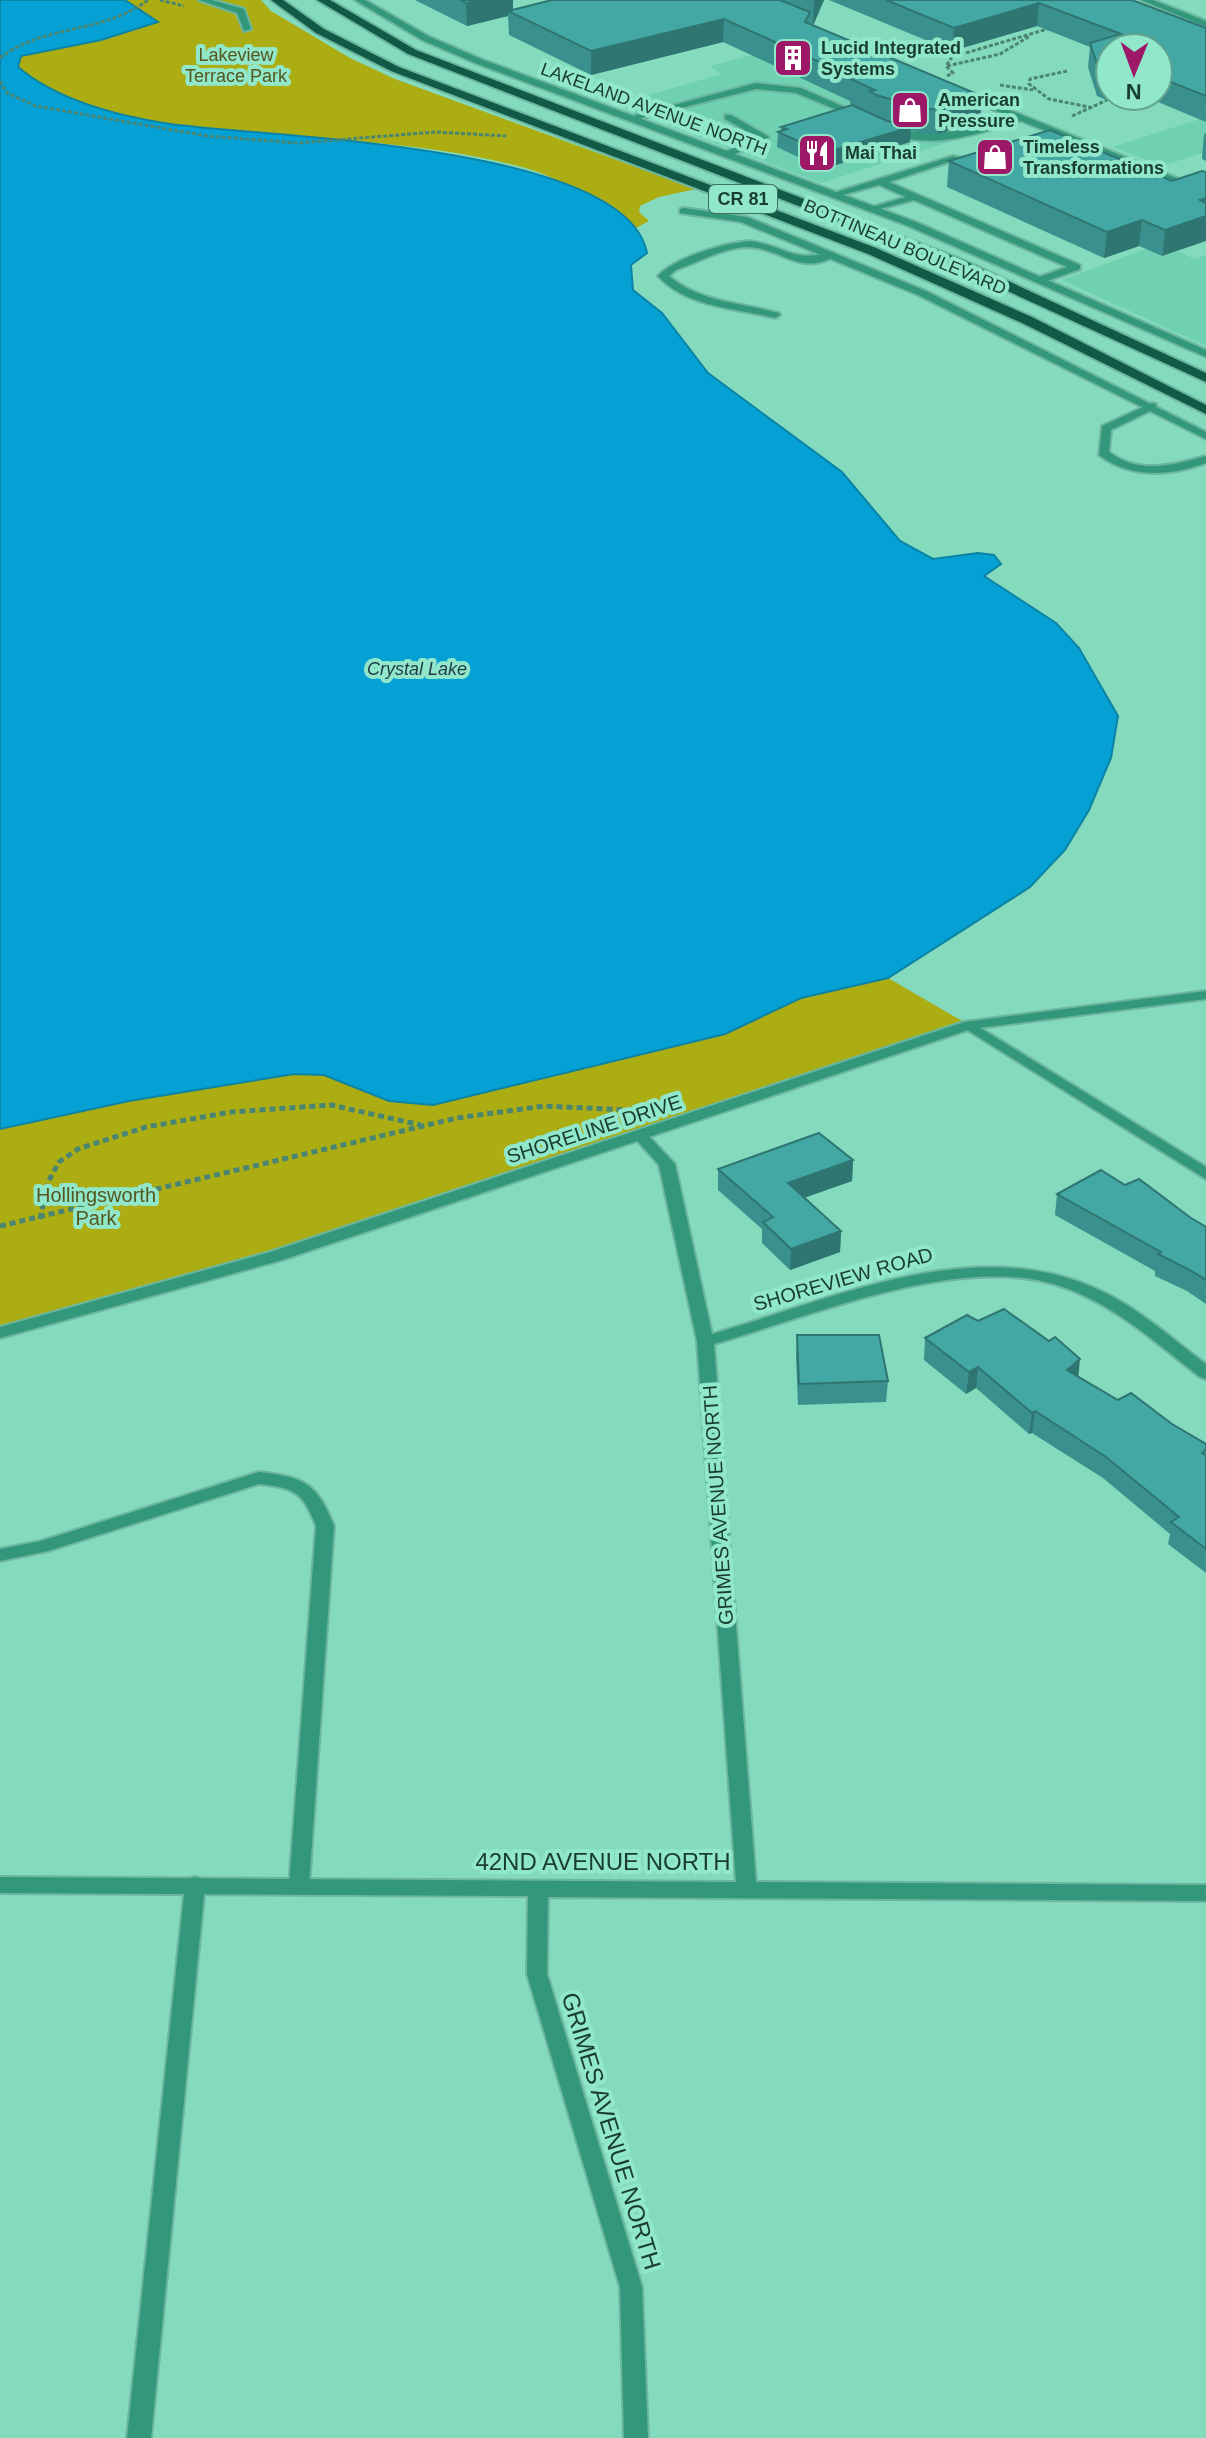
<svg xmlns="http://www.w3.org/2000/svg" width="1206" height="2438" viewBox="0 0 1206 2438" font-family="Arial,sans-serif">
<rect width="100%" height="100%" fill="#84dabd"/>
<path fill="#70d1b2" d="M810 40 977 112 1005 124 821 183 615 105 721 74 710 66Z
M1206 117V152L1161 166 1113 147Z
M1146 249 1162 256 1177 251 1195 259 1206 255V346L1062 280Z"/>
<path fill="#abad13" d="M125 0H261L271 11 350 58 395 79 696 189 659 197 640 206 639 212 649 221 634 229 624 218C595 203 563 180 532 170 461 149 382 143 309 137 218 129 90 128 18 67L21 56 101 40 157 22Z
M888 978 969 1025 276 1256 0 1333V1129L129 1101 294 1074 324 1075 389 1101 433 1105 725 1034 801 998Z"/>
<path fill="#05a1d5" stroke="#0b83a4" stroke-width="2" d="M0 0H125L158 22 101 40 21 56 18 67C58 101 118 116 170 124 261 137 627 143 647 253L631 265 633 290 662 313 708 373 842 472 900 541 933 559 978 553 994 555 1001 564 984 576 1056 623 1079 648 1118 716 1111 758 1089 810 1065 850 1030 887 888 978 801 998 725 1034 433 1105 389 1101 324 1075 294 1074 129 1101 0 1129Z"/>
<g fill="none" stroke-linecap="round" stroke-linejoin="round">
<defs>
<path id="service" d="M199 0H212L244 9 251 29 244 31 237 13Z
M756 83 801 88 867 117 859 119 796 93 756 89 630 121 625 118Z
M725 115H731L769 137 731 156H725V152L757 137 725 119Z
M1021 115 1026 118 1024 120C983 132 927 154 886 130L891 127C940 140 974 128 1021 115Z
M953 156 961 158 889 182 1080 265V269L1047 281H1039V277L1067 267 914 200 872 211V207L906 197 879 185 835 197 830 194Z
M750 241C787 246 790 263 832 252L837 255C800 278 781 247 747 247 723 248 698 262 676 270L669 276C699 302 742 303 779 313L780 315 775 318C736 308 687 308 658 276 676 257 724 243 750 241Z
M1152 403 1156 404V408L1111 430 1109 452C1140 475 1172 465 1206 456V463C1170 476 1131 479 1099 455L1102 426Z
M969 1021 1206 1167V1179L964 1028 962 1025Z
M259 1472C304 1477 317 1483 334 1526L309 1886 306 1892 299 1894 292 1892 289 1886 316 1526C303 1492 295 1488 259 1484L48 1551 0 1561V1549L41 1541Z
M195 1877 202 1879 205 1885 151 2438H127L185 1885 188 1879Z"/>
<path id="minor" d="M355 0H365L428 36 481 59 916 222 1206 350V357L908 226 475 63 422 40Z
M1141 0H1153L1206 21V27Z
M684 208 747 217 926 291 1206 432V439L918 295 741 222 680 213V209Z
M640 1130 645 1132 675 1164 712 1334C834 1299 977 1231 1101 1291 1140 1309 1172 1339 1206 1364V1379L1200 1377C1156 1343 1112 1302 1057 1285 957 1254 812 1316 714 1344L756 1882 1206 1885V1901L548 1897 547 1974 642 2287 648 2438H624L620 2287 527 1974 528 1896 0 1893V1877L736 1882 697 1341 659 1165 632 1135Z"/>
<path id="tertiary" d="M962 93H968L1206 190V196L962 97Z
M1206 991V999L971 1029 282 1260 0 1338V1327L270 1252 964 1022Z"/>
<path id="primary" d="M271 0H283L324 29 399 67 876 248 1032 317 1206 405V414L1022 323 868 254 391 71 316 33Z
M317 0H330L416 50 963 260 1206 373V382L953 266 408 54Z"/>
</defs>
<use href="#service" stroke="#6cb79e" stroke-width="4"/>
<use href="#minor" stroke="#6cb79e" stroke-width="4"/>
<use href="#tertiary" stroke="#6cb79e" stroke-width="4"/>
<use href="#primary" stroke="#6cb79e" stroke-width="4"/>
<path stroke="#4a8572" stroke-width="3" stroke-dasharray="4 2" stroke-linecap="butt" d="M160 0 184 6
M0 58C44 24 103 34 148 0
M947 66 1000 54 1030 36
M1067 71 1030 79 1029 84 1049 99 1094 108
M947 76 953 73 946 66 952 57 1051 28
M0 81 7 93 36 106 207 136 298 143 436 132 506 136
M1000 85 1033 90
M1072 116 1107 100"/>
<path stroke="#4a8572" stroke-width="5" stroke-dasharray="6 4" stroke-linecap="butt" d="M40 1219 48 1182 59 1162 78 1149 146 1127 231 1112 331 1105 421 1125
M0 1226 457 1118 544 1106 627 1110 641 1107"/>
<use href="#service" fill="#33977b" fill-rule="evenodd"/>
<use href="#minor" fill="#33977b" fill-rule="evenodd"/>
<use href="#tertiary" fill="#33977b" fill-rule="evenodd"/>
<use href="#primary" fill="#105a47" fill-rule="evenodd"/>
</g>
<path fill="#3a908c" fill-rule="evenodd" d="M415 0H513V10L552 0H824L813 25 982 96 980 121 938 134H924L910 130V142L823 169 777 147 778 132 781 131V127L869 112 850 104V101L723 42 591 75 509 35 508 16 467 26Z
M829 0H1132L1206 28V122L1146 97 1119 105 1097 96 1088 67 1090 47 1037 26 952 51ZM1110 48H1158V96H1110Z
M1206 133V161L1202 159 1204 134Z
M949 161 1172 181 1162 256 1139 246 1104 258 947 187Z
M853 1160 852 1181 805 1197 841 1231 840 1252 790 1270 762 1243V1229L718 1190V1169Z
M1125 1185 1206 1227V1304L1187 1291 1155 1276V1271L1055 1215 1057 1194Z
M797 1335 888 1381 886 1402 798 1405 796 1356Z
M925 1338 1078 1377 1118 1400 1172 1424 1206 1444V1573L1168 1544 1170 1534 1103 1478 1032 1433 1029 1434 976 1388 966 1394 924 1360Z"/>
<path fill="#2f7672" d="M479 0H513V14L508 11V16L467 26 466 3Z
M815 0H824L813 26 814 2Z
M1039 3 1037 26 952 51 954 28Z
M724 19 723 42 591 75V51Z
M982 96 980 121 938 134 940 109Z
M1120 96H1146V97L1119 105Z
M911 127 910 142 823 169 824 153Z
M1206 198V241L1162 256 1165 230 1200 200Z
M1142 220 1139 246 1104 258 1107 232Z
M853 1160 852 1181 787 1204 788 1183Z
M841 1231 840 1252 790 1270 791 1249Z
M1080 1359 1078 1381 1067 1370Z
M978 1367 976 1388 966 1394 969 1372Z
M1035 1411 1032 1433 1029 1434 1032 1413Z"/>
<path fill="#43a8a3" stroke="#2f7672" stroke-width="2" d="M461 0H479L466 3Z
M552 0H780L810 12 805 22 982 96 940 109H926L876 95 870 91 875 90 851 79 855 78 724 19 591 51 508 11Z
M886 0H1132L1206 28V96L1158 77V48H1110V76L1100 72 1090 43 1121 34 1039 3 954 28Z
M852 105 887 121 911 127 824 153 778 132 787 129 781 127Z
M1050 130 1172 181 1202 171 1206 172V198L1200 200 1206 203V216L1165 230 1142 220 1107 232 949 161Z
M819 1133 853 1160 788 1183 841 1231 791 1249 763 1222 773 1217 718 1169Z
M1101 1170 1125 1185 1139 1179 1191 1218 1206 1227V1280L1190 1270 1158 1254 1161 1252 1057 1194Z
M1004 1309 1049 1341 1055 1337 1080 1359 1067 1370 1118 1400 1131 1393 1172 1424 1206 1444V1449L1202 1453 1206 1455V1549L1171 1522 1179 1517 1106 1457 1035 1411 1032 1413 978 1367 969 1372 925 1338 967 1315 978 1321Z
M797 1335H879L888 1381 799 1384Z"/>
<defs>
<symbol id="building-square" viewBox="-11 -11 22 22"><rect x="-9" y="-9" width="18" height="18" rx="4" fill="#9e1868" stroke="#91e7ca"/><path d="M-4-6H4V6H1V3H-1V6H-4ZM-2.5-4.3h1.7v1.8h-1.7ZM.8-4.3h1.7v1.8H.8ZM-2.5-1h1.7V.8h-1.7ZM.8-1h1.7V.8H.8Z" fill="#fff"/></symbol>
<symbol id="shop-square" viewBox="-11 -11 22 22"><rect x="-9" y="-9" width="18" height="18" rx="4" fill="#9e1868" stroke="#91e7ca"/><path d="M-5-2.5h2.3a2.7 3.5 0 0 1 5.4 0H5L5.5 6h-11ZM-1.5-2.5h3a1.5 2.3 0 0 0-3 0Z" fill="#fff"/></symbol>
<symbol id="restaurant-square" viewBox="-11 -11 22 22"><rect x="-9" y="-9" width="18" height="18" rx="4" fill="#9e1868" stroke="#91e7ca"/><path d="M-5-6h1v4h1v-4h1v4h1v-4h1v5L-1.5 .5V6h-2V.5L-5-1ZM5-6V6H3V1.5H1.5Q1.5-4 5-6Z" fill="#fff"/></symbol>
</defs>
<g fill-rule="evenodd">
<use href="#building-square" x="771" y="36" width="44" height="44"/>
<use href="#shop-square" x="888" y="88" width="44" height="44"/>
<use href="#restaurant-square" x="795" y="131" width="44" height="44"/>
<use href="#shop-square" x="973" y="135" width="44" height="44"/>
</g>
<g text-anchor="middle" stroke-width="8" stroke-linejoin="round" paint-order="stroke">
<g font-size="18" font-weight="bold" fill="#193d32" stroke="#91e7ca" text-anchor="start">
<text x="821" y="54">Lucid Integrated<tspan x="821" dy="21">Systems</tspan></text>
<text x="938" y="106">American<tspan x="938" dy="21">Pressure</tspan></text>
<text x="1023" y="153">Timeless<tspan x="1023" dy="21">Transformations</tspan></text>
<text x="845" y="159">Mai Thai</text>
</g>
<g font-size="18" fill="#55571e" stroke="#91e7ca">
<text x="236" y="61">Lakeview<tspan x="236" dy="21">Terrace Park</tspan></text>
</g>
<g font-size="18" fill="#193d32" stroke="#91e7ca">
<text transform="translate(654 109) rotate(20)" y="6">LAKELAND AVENUE NORTH</text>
<text transform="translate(905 247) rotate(23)" y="6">BOTTINEAU BOULEVARD</text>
</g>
<rect fill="#91e7ca" stroke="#3d7060" stroke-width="2" x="709" y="185" width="68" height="28" rx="6"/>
<g font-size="18" font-weight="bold" fill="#193d32">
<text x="743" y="205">CR 81</text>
</g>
<g font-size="18" font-style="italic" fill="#1f3945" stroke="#91e7ca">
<text x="417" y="675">Crystal Lake</text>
</g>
<g font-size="20" fill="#193d32" stroke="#91e7ca">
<text transform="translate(594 1129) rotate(-18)" y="7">SHORELINE DRIVE</text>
<text transform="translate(843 1279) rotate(-16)" y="7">SHOREVIEW ROAD</text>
<text transform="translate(718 1505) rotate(-94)" y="7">GRIMES AVENUE NORTH</text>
</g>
<g font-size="20" fill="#55571e" stroke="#91e7ca">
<text x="96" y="1202">Hollingsworth<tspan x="96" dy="23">Park</tspan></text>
</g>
<g font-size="24" fill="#193d32" stroke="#91e7ca">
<text x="603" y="1870">42ND AVENUE NORTH</text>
<text transform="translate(611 2131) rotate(73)" y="8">GRIMES AVENUE NORTH</text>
</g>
</g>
<g transform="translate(1134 72) rotate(181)"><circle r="38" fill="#91e7ca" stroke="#61a38d" stroke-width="2"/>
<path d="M0-6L14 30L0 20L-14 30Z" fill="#9e1868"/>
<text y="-12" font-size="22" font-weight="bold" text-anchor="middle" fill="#193d32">N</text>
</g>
</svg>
